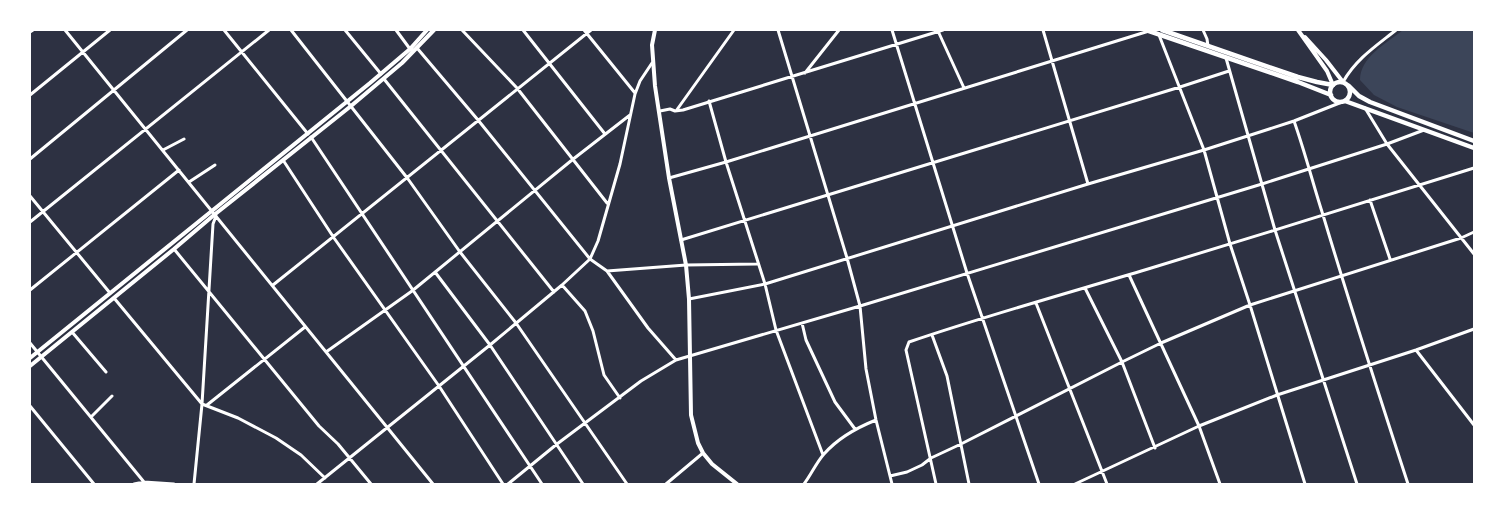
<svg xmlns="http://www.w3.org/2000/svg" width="1504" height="514" viewBox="0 0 1504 514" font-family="Poppins,sans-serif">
<rect width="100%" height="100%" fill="#2d3142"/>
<path fill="#3c4559" d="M1403 30H1474V133L1397 107 1374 95 1360 80C1360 57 1387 43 1403 30Z"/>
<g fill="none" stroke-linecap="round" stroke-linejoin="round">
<path stroke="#fff" stroke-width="3" d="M65 30 433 484
M224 30 308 134
M291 30 408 179 460 252 516 323 627 484
M345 30 381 74
M396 30 410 49
M462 30 517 88 607 203
M523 30 605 134
M584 30 635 93
M778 30 847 258 860 306 866 369 876 420 892 484
M892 30 967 273 1039 484
M1043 30 1088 184
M1203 30 1207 39 1208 46
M938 31 964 88
M30 32 33 30
M1159 35 1204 150 1230 244 1250 305 1305 484
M417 48 478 120 590 259 607 271 648 328 676 360
M1226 58 1275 230 1357 484
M805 73 839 30
M384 79 554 292
M1343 82C1356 59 1376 46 1396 30
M30 95 110 30
M709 101 726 162 765 284 776 330 823 455
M1365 108 1387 144 1474 254
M660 111 670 109 675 111 683 110 943 30
M676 111 734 30
M1294 121C1305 152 1313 184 1323 215 1350 305 1379 395 1408 484
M311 137 542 484
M163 150 184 139
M30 159 187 30
M283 160 334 238 439 386 503 484
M669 178 726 162 1149 31
M189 182 215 165
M30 196 110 293
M1370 200 1390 259
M30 222 269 30
M681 240 1180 87 1229 71
M174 249 319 426 338 444 371 484
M607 271 686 265 757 264
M435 272 490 345 583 484
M1129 275 1199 426 1220 484
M273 285 591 30
M562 285 585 311 593 331 604 375 620 398
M1085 288 1122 362 1155 448
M30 290 179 170
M114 298 202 404 238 418 276 438 301 455 325 478
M689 299 765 284 1088 184 1204 150 1294 121 1342 102
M1036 303 1107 484
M802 323 806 340 835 402 855 429
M72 332 106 372
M932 335 947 376 969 484
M30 343 144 482
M1416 350 1474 425
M326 352 412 291 572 160 630 115
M207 405 305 327
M30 406 94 484
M91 417 112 396
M890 476 907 472 922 465 931 458 961 444 1122 362 1161 343 1250 305 1461 238 1474 232
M134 484 144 482 174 484
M194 484 202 404 213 224 216 216
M317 484 490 345 562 285 590 259 598 241 620 164 635 94 640 81 652 63
M508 484 557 444 641 381 676 360 860 306 1262 184 1387 144 1424 130
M666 484 703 453
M804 484C811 475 816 463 824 454 838 438 856 428 876 420
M936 484 906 350 909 342C988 315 1068 293 1148 269 1257 236 1365 202 1474 168
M1075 484 1199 426 1277 395 1416 350 1474 329"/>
<path stroke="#fff" stroke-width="4" d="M655 30 652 45 655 86 669 178 686 265 689 299 691 415 698 443 703 453 712 464 737 484
M1298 30 1327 71 1333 85
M1305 37 1326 60 1343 82
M30 358 370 83 410 49 427 30
M30 366 174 249 214 215 351 106 402 63 434 30"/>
<path stroke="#fff" stroke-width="4.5" d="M1146 30 1298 82 1331 95
M1162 30 1298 77 1317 82 1333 85
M1330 92a10 10 0 1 1 20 0a10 10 0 1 1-20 0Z
M1349 86 1359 96 1370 102 1474 141
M1345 101 1474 148"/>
</g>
<rect width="1504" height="514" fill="none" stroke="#ffffff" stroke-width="62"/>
</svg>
